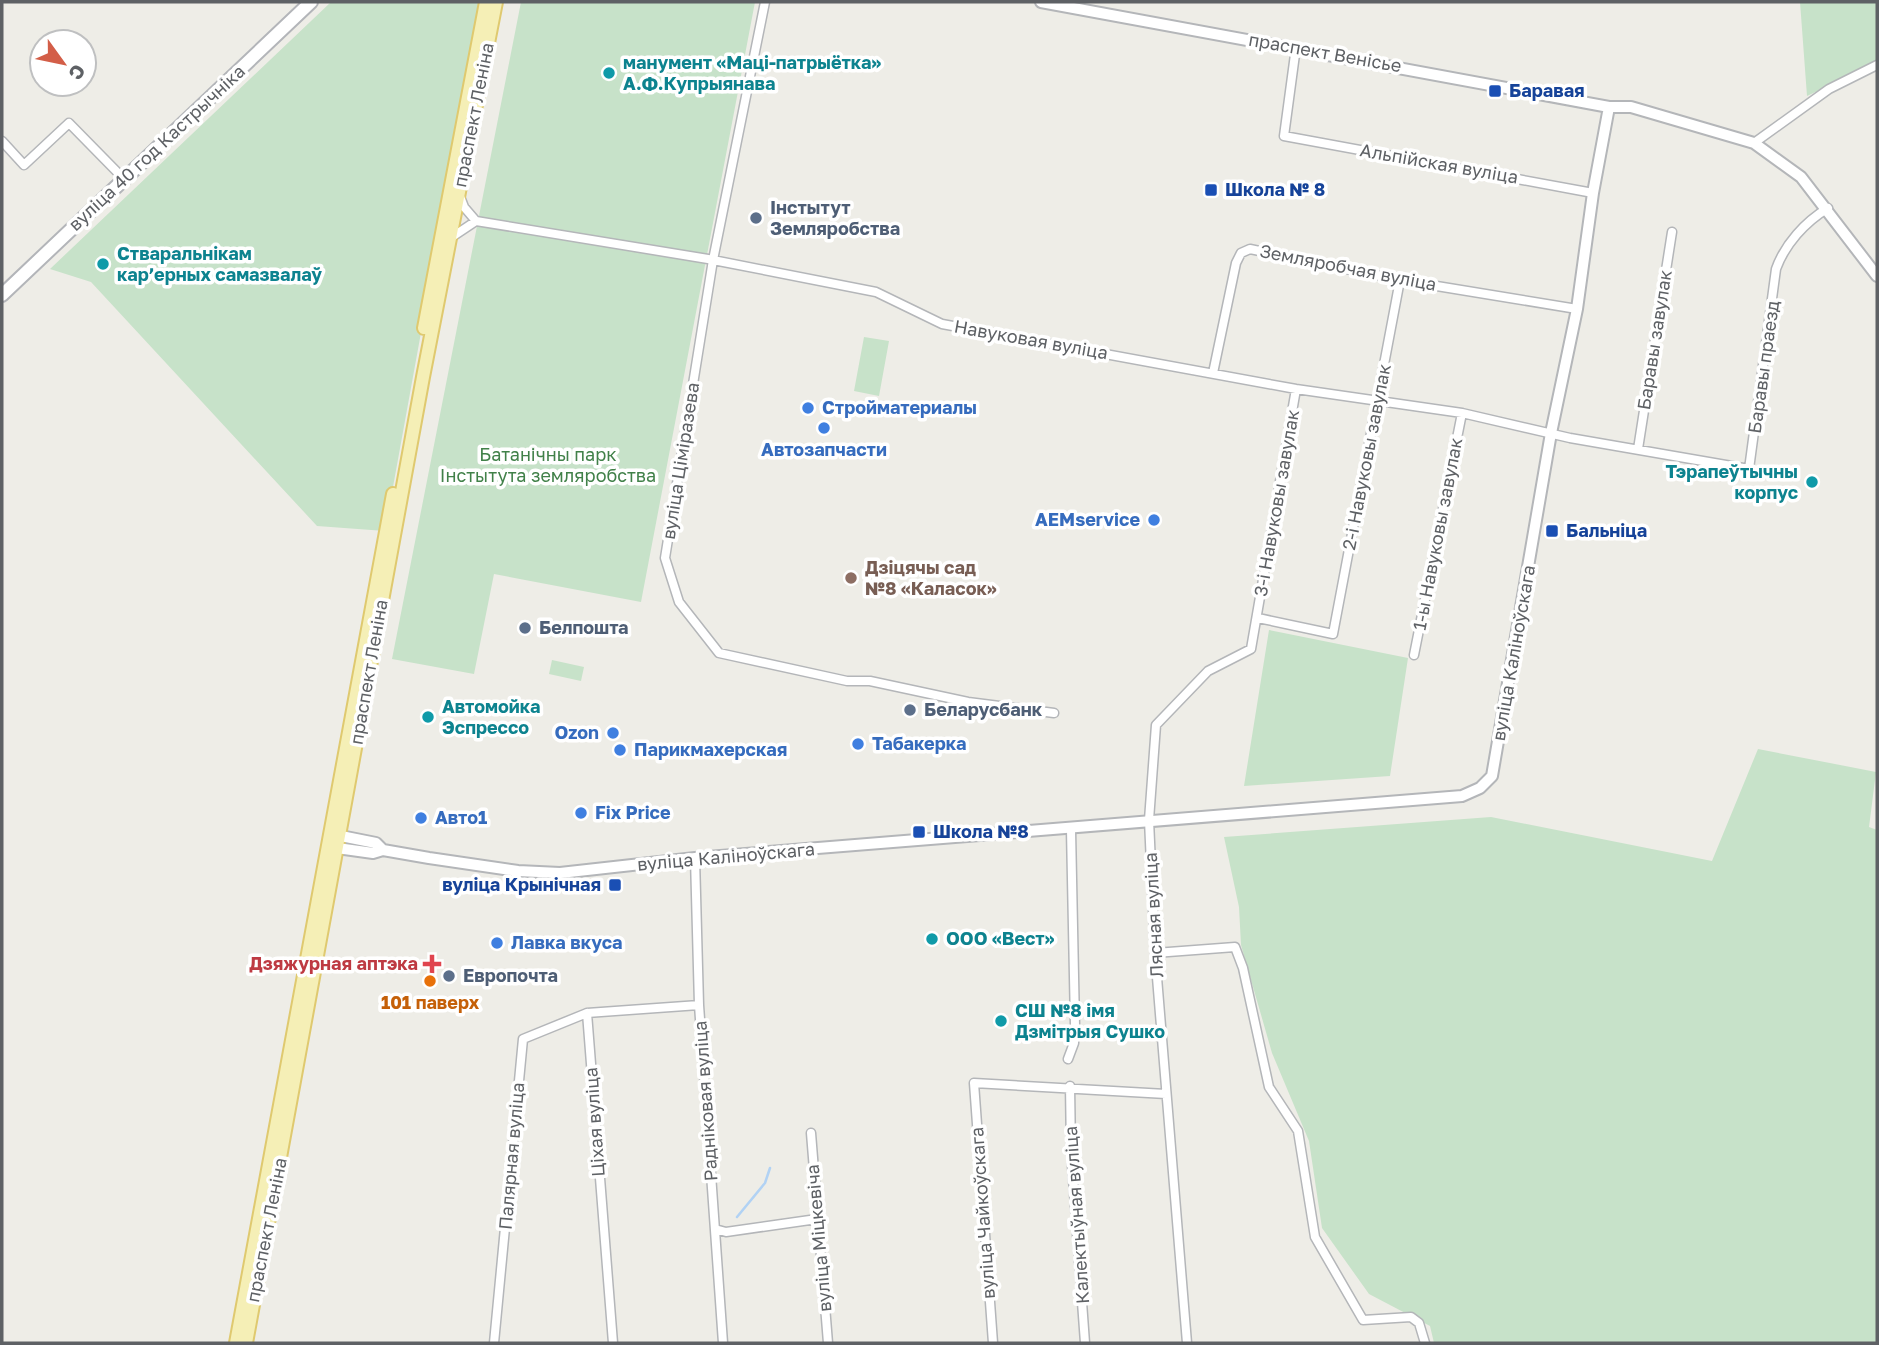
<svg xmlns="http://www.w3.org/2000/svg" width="1879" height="1345" viewBox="0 0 1879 1345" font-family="'Golos Text',sans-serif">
<rect width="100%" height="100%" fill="#eeede7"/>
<path fill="#c7e2c9" d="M331 2H481L385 531 317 526 91 282 50 269Z
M521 2H755L641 602 494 574 474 674 392 659Z
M1800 2H1877V63L1807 96Z
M864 337 889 341 879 396 854 391Z
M1269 630 1408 658 1390 776 1244 786Z
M552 660 584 667 581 681 549 674Z
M1758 749 1876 772 1869 827 1877 830V1343H1434L1430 1326 1369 1294 1322 1228 1309 1141 1272 1053 1241 945 1239 907 1224 837 1491 817 1712 861Z"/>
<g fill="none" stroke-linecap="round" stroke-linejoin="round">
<path stroke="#b1d2f4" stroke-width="2.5" d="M737 1217 765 1183 770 1168"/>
<defs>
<path id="minor" d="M765 2 713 260 665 558 679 602 719 653 847 681H870L968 702 1054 713
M1296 47 1284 136 1593 193
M2 141 24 165 69 123 124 179
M1754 143 1829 89 1877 65
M459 194 464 207 476 221
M452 237 476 221 708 259 876 292 942 324 1296 389 1462 413 1570 438 1749 469 1776 269C1785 244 1805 222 1828 208
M1213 373 1236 263 1241 253 1250 249 1400 280 1577 309
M1638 449 1672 232
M1258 618 1333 634 1400 280
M1414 655 1462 413
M695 858 699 1005 723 1343
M1155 953 1235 947 1243 968 1269 1087 1298 1131 1315 1237 1363 1320 1411 1317 1419 1323 1425 1343
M1068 1059 1074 1043 1075 1025 1071 830
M1070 1086 1071 1151 1085 1343
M811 1133 828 1343
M715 1229 726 1232 817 1219
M494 1343 523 1039 587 1013
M613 1343 587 1013 699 1005
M993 1343 974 1083 1166 1094
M1187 1343 1155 953 1149 820 1156 725 1208 671 1251 649 1296 389"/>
<path id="tertiary" d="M1041 2 1609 107H1631L1754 143 1801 177 1877 276
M331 834 376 843 383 850 429 858 518 871 560 873 695 858 1462 796 1480 788 1492 776 1551 433 1577 309 1593 193 1609 107
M330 847 373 853 383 850"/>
<path id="secondary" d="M2 295 311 2"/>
<path id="primary" d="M424 328 486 2
M236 1343 393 494
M246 1343 423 377 496 2"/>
</defs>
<use href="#minor" stroke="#b4b6b9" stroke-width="11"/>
<use href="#tertiary" stroke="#b4b6b9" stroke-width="14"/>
<use href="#secondary" stroke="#b3b5b9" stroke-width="16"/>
<use href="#primary" stroke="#dfc96f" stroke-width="16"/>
<use href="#minor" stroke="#fff" stroke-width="8"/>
<use href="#tertiary" stroke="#fff" stroke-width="10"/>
<use href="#secondary" stroke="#fff" stroke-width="12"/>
<use href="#primary" stroke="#f5efb6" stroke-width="12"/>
</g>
<g fill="#0f9aa8" stroke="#fff" stroke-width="2.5">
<circle cx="609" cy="73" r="7"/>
<circle cx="103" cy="264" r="7"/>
<circle cx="1812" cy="482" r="7"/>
<circle cx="428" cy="717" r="7"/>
<circle cx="932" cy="939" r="7"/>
<circle cx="1001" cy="1021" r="7"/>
</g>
<g fill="#1a4fb4" stroke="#fff" stroke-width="2.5">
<rect x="1488" y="84" width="14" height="14" rx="3.5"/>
<rect x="1204" y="183" width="14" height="14" rx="3.5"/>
<rect x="1545" y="524" width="14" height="14" rx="3.5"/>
<rect x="912" y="825" width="14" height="14" rx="3.5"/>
<rect x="608" y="878" width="14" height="14" rx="3.5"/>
</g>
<g fill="#5c6f8a" stroke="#fff" stroke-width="2.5">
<circle cx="756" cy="218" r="7"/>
<circle cx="525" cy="628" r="7"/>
<circle cx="910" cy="710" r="7"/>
<circle cx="449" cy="976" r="7"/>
</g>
<g fill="#3f7fe0" stroke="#fff" stroke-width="2.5">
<circle cx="808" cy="408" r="7"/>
<circle cx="824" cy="428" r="7"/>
<circle cx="1154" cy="520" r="7"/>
<circle cx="613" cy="733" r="7"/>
<circle cx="858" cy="744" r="7"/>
<circle cx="620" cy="750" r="7"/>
<circle cx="581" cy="813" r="7"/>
<circle cx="421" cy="818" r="7"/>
<circle cx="497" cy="943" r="7"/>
</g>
<circle fill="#8d6e63" stroke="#fff" stroke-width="2.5" cx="851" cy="578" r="7"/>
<path fill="#e0444e" stroke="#fff" stroke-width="2.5" d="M428.5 953.5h7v7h7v7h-7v7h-7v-7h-7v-7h7z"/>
<circle fill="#e8710a" stroke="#fff" stroke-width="2.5" cx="430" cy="981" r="7"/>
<g text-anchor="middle" stroke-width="7" stroke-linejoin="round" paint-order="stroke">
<g font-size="18" fill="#5e6165" stroke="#fff">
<text transform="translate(1325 53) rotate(10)" y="6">праспект Венісье</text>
<text transform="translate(474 115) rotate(-79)" y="6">праспект Леніна</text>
<text transform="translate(157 148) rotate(-43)" y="6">вуліца 40 год Кастрычніка</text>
<text transform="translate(1439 164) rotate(10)" y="6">Альпійская вуліца</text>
<text transform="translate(1348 268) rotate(11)" y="6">Земляробчая вуліца</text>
<text transform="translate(1031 340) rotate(10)" y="6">Навуковая вуліца</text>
<text transform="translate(1655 340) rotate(-81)" y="6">Баравы завулак</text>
<text transform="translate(1764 367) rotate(-82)" y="6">Баравы праезд</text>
<text transform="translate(1367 457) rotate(-79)" y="6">2-і Навуковы завулак</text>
<text transform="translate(681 461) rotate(-81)" y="6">вуліца Ціміразева</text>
<text transform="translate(1277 503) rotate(-80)" y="6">3-і Навуковы завулак</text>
<text transform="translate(1438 534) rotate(-79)" y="6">1-ы Навуковы завулак</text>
<text transform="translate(1514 653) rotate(-80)" y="6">вуліца Каліноўскага</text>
<text transform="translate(369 672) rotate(-80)" y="6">праспект Леніна</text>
<text transform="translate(726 857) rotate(-5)" y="6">вуліца Каліноўскага</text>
<text transform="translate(1154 915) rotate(-93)" y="6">Лясная вуліца</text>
<text transform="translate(706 1101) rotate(-94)" y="6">Радніковая вуліца</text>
<text transform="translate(595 1122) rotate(-94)" y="6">Ціхая вуліца</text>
<text transform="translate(512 1156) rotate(-85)" y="6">Палярная вуліца</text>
<text transform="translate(983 1213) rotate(-94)" y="6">вуліца Чайкоўскага</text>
<text transform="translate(1077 1215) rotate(-94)" y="6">Калектыўная вуліца</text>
<text transform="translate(267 1230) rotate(-79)" y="6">праспект Леніна</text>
<text transform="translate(819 1238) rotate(-95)" y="6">вуліца Міцкевіча</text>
</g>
<g font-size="18" font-weight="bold" fill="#0d838f" stroke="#fff" text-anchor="start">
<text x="623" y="69">манумент «Маці-патрыётка»<tspan x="623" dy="21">А.Ф.Купрыянава</tspan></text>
<text x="117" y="260">Стваральнікам<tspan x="117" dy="21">карʼерных самазвалаў</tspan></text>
<text x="1798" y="478" text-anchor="end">Тэрапеўтычны<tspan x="1798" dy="21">корпус</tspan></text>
<text x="442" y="713">Автомойка<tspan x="442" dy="21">Эспрессо</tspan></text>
<text x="946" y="945">ООО «Вест»</text>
<text x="1015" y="1017">СШ №8 імя<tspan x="1015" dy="21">Дзмітрыя Сушко</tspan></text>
</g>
<g font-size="18" font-weight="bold" fill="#164399" stroke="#fff" text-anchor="start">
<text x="1509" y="97">Баравая</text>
<text x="1225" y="196">Школа № 8</text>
<text x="1566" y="537">Бальніца</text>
<text x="933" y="838">Школа №8</text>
<text x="601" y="891" text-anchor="end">вуліца Крынічная</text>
</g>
<g font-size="18" font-weight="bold" fill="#4e5e75" stroke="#fff" text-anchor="start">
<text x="770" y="214">Інстытут<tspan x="770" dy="21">Земляробства</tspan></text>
<text x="539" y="634">Белпошта</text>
<text x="924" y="716">Беларусбанк</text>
<text x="463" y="982">Европочта</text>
</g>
<g font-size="18" font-weight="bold" fill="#366cbe" stroke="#fff" text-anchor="start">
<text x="822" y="414">Стройматериалы</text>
<text x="824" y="456" text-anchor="middle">Автозапчасти</text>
<text x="1140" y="526" text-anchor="end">AEMservice</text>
<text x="599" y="739" text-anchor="end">Ozon</text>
<text x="872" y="750">Табакерка</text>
<text x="634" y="756">Парикмахерская</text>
<text x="595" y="819">Fix Price</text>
<text x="435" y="824">Авто1</text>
<text x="511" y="949">Лавка вкуса</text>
</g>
<g font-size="18" fill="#418149" stroke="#fff">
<text x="548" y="461">Батанічны парк<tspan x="548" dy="21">Інстытута земляробства</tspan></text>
</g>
<g font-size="18" font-weight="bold" fill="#785e54" stroke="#fff" text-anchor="start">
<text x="865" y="574">Дзіцячы сад<tspan x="865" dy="21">№8 «Каласок»</tspan></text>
</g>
<g font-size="18" font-weight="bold" fill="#be3a42" stroke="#fff" text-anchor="end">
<text x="418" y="970">Дзяжурная аптэка</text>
</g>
<g font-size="18" font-weight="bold" fill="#c56008" stroke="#fff">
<text x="430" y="1009">101 паверх</text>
</g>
</g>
<rect width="1879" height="1345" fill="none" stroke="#5e6165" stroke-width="7"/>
<g transform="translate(63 63) rotate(123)"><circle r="33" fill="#ffffff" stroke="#bfc0c1" stroke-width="2"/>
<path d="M0-5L12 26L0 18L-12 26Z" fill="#d35e48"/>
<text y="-10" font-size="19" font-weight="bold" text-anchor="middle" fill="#5e6165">С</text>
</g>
</svg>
